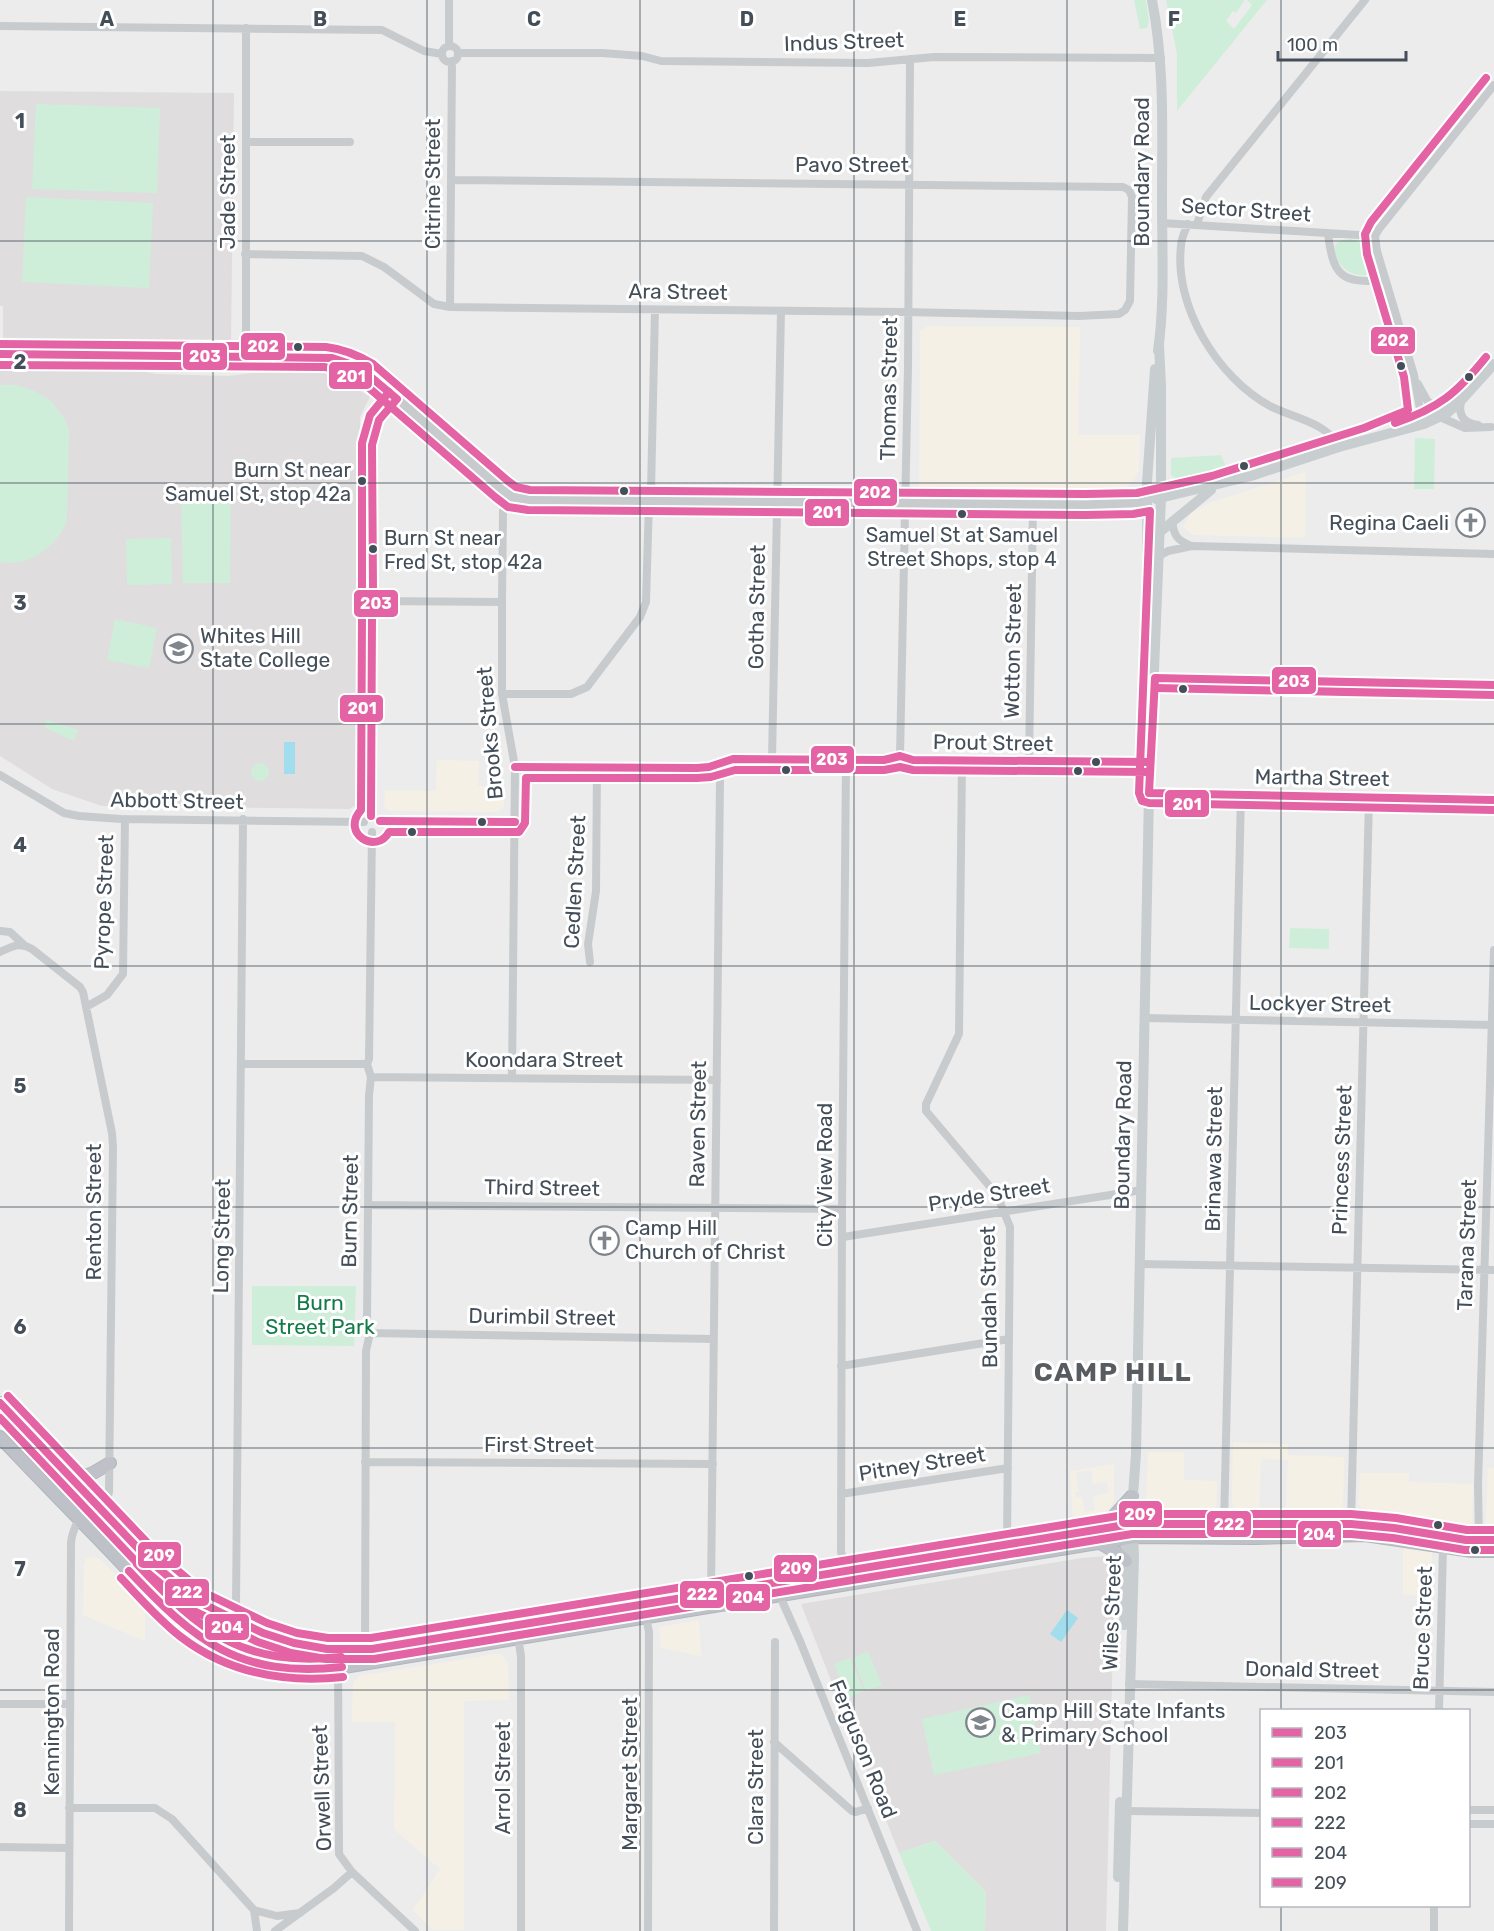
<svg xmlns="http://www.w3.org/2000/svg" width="1494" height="1931" viewBox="0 0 1494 1931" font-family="Rubik,sans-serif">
<rect width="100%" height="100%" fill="#edecec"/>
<path fill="#f5f0e6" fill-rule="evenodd" d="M928 326 1080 327 1078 435H1140L1139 471 1134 480 1126 487 1030 492 919 490 920 331Z
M1306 472 1305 538 1193 535 1183 527 1191 513 1209 503Z
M437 760 479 761 478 786H504V807L498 812 389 811 384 806 385 790 436 791Z
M1233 1442 1288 1444V1455L1344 1457 1343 1507 1340 1511H1286L1288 1460 1261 1459 1259 1511H1236L1232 1504Z
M1148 1452H1184V1480L1217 1481 1216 1513 1148 1511 1146 1509Z
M1114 1464V1502L1101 1518 1073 1522 1070 1471ZM1091 1470 1093 1484 1107 1482 1109 1493 1093 1496 1095 1510 1085 1512 1082 1497H1076L1075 1492H1079L1076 1472Z
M1488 1467 1494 1468V1528H1489L1486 1524Z
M1360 1473H1409V1482L1473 1484 1472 1522 1467 1527 1362 1509 1358 1504Z
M1403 1549 1432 1552V1596L1403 1595Z
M90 1557 100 1559 145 1605V1641L83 1615 84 1565 86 1559Z
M699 1620 701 1656 661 1648 659 1627Z
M496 1654 502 1655 508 1663 509 1700 464 1701V1930H432L413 1910 440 1869 394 1829 395 1722H352L353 1684 359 1676Z"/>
<path fill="#dfddde" d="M0 91 234 93 231 343 3 341V306H0Z
M0 368 131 369 156 374 229 376 251 373 317 372 335 375 370 397 360 417 358 804 349 809 102 806 52 789 0 756Z
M1107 1556 1112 1558 1115 1562 1106 1931H985L986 1892 935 1841 899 1853 801 1604 1082 1558Z"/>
<path fill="#cfeeda" d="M1134 0H1146L1149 21 1147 28 1140 29Z
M1166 0H1245L1236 13 1233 11 1226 21 1234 29 1252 5 1247 0H1267L1177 111V54Z
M36 104 160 108 157 193 32 189Z
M26 197 153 203 149 288 22 282Z
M1351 239 1371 246 1376 268 1371 274C1353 280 1332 264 1335 245L1341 240Z
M0 385H16L35 391 51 401 65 419 69 430 67 520C58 546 28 568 0 562Z
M1415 438 1435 439 1434 489H1414Z
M1221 455 1227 470 1178 480 1171 475V458Z
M231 491 230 583H183L181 492Z
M171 538 172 584 127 585 126 539Z
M115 619 157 628 149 668 107 660Z
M47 720 78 730 74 741 44 727Z
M251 772a9 9 0 1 1 18 0a9 9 0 1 1-18 0Z
M1290 928 1329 929V949L1289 948Z
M252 1286H356L354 1346 252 1345Z
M868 1651 882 1685 866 1691 853 1658Z
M850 1658 864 1691 848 1698 834 1664Z
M1029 1695 1041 1753 934 1775 922 1719Z
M935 1841 986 1892 985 1931H931L899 1853Z"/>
<path fill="#a1dded" d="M284 742H295V774H284Z
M1067 1610 1078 1618 1061 1642 1050 1634Z"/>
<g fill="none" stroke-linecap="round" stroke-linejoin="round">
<defs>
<path id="trunk" d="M0 1403 150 1561 197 1601 263 1633 294 1643 327 1649H372L1007 1543 1131 1524H1351L1394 1528 1466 1540H1494
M0 1437C37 1476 74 1514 111 1552 136 1578 160 1607 188 1629 231 1664 285 1672 338 1668L1134 1537 1255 1538 1365 1535 1472 1551H1494
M74 1480 93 1473 110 1463
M1104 1527 1132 1496
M1098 1542 1116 1552 1126 1561"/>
</defs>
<use href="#trunk" stroke="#b0b6bc" stroke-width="14"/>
<path stroke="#c8cbcd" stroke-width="8" d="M449 0V46
M0 26 382 30 424 51 442 54
M246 28V357
M442 54a8 8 0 1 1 16 0a8 8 0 1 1-16 0Z
M458 53H602L642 56 661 61 868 63 934 57 1161 58
M246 142H350
M1162 223 1375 236
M1188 224C1185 231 1181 238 1181 246 1174 306 1217 377 1270 406 1293 418 1327 422 1339 447
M1197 224 1206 197 1365 0
M1328 233C1333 276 1341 284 1385 280
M245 254 362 256 384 267 434 304 450 307 904 312 1079 316 1119 314 1125 310 1130 301 1132 197 1129 190 1123 187 451 180
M450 307 452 61
M1418 384 1428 402 1440 407
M1461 402C1458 416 1464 423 1478 425
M1440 417 1465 428 1491 427
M1414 420 1420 409 1414 375 1377 251 1375 236 1379 229 1494 85
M512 497 503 511 502 602V694L515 767 512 1078
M1172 521C1174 536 1177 540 1191 546
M1159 556 1168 551 1192 546 1494 554
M377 601 502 602
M502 694H571L587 687 640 617 646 602 649 501 651 491 655 310
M900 756 908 367 910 59
M772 759 781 311
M846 760 842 1209 841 1552 846 1564 865 1580
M962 761 959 1034 926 1104V1111L997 1195 1010 1227 1007 1543
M1029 762 1033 505
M515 767 697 768 709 767 733 759 884 760 900 756 913 760 962 761 1150 762
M0 775 64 813 79 816 121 819 364 822
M1149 793 1494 800
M371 816 372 615 377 601 373 589V573L372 445 379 420 397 399
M380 821 515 822
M0 931 10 932 23 944
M0 952C12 946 20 942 32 949L80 987 83 992 112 1133 113 1147 109 1492 106 1504C102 1505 95 1505 91 1507 80 1513 72 1531 71 1543L69 1931
M590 962 588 944 596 891 597 767
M86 1007 107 995 123 974 125 819
M1145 1018 1494 1025
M242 1064H367
M371 1077 717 1080
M368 1205 842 1209
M843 1237 1142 1190
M1140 1264 1494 1270
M370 1333 713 1339
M841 1366 1009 1339
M365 1462 713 1464
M841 1494 1008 1468
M1351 1524 1369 798
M1224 1525 1241 794
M1479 1540 1478 1485 1494 950
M711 1592 720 779 718 764
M779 1594 800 1641 917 1931
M646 1617 649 1632 648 1931
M516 1625 521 1656V1931
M220 1649 233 1619 236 1605 243 819
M338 1650 339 1854 352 1872 415 1931
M365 1653 366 1351 370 1333 367 1321 369 1095 371 1077 367 1064 369 1059 372 832
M1129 1684 1494 1692
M0 1704H69
M1439 1710 1443 1547
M774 1742 852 1811 856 1812 868 1808
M69 1808H155L172 1819 254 1910 277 1916 300 1913
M1468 1810H1494
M1127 1811 1262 1813
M1468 1824H1494
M0 1847 69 1848
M254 1910 257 1931
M275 1931 334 1888 352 1872
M774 1931 775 1642
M1434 1931V1906"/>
<path stroke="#c8cbcd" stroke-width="9" d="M0 354 326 357C341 359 354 364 367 373L501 489 512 497 529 500 1085 505 1147 502
M1155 678 1494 685"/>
<path stroke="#c8cdd0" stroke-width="10" d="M1152 0C1165 66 1162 134 1162 200 1162 250 1165 302 1158 351
M1419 419 1446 403 1486 366
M1156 499 1251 476 1339 447 1424 424 1446 414 1458 404 1494 364
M1160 532 1211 490
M1148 692 1147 482 1155 369
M1124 1625 1127 1538 1128 1533
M1118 1877 1120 1802
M1123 1931 1134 1557 1132 1509 1136 1454 1149 793 1161 498V386L1159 345"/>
<use href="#trunk" stroke="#bec2c8" stroke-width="12"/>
<defs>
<path id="bus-1" d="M0 354 332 358 359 367 397 399
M1494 685 1155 678 1149 793 1494 800
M515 767 697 768 709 767 733 759 884 760 900 756 913 760 1150 762
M371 816 372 615 377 601 373 589 372 445 379 420 397 399
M380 821 515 822"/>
<path id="bus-2" d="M0 365 325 367 343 372 361 381 495 497 508 507 528 510 1085 515 1133 514 1150 511 1139 793 1142 801 1149 803 1494 810
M389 392 370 415 362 443V589L366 601 362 615 361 810C340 834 377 855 389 832H519L525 823 526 778H697L711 777 735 770H884L900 767 913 770 1150 772
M1155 688 1494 695"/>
<path id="bus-3" d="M0 344 326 347C343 349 358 355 373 364L508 481 516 487 530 490 1085 494 1137 493 1212 476 1364 428 1408 410 1404 377 1367 254 1365 234 1371 222 1486 78
M1395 423C1439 408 1457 393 1486 357"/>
<path id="bus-4" d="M0 1403 150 1561 197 1601 263 1633 294 1643 327 1649H372L1131 1524H1351L1394 1528 1466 1540H1494
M129 1571C196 1642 239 1678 342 1667"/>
<path id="bus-5" d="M0 1418 142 1568 192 1610 258 1642 291 1653 326 1659H374L1132 1534H1351L1393 1538 1465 1550H1494
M121 1578C140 1598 159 1620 181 1637 228 1673 285 1683 343 1677"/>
<path id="bus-6" d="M8 1396 157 1553 203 1592 267 1623 297 1633 328 1638H371L1130 1514H1351L1396 1518 1467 1530H1494
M137 1564C201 1632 242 1667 341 1657"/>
</defs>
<use href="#bus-1" stroke="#fff" stroke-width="12"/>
<use href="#bus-2" stroke="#fff" stroke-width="12"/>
<use href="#bus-3" stroke="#fff" stroke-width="12"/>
<use href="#bus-4" stroke="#fff" stroke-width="12"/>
<use href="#bus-5" stroke="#fff" stroke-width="12"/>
<use href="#bus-6" stroke="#fff" stroke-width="12"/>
<use href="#bus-1" stroke="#e463a4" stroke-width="8"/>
<use href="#bus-2" stroke="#e463a4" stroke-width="8"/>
<use href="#bus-3" stroke="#e463a4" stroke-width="8"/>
<use href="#bus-4" stroke="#e463a4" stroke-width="8"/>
<use href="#bus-5" stroke="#e463a4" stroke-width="8"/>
<use href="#bus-6" stroke="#e463a4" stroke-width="8"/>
</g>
<path fill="none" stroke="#434e59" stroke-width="1.5" stroke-opacity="0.55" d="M213 0V1931M427 0V1931M640 0V1931M854 0V1931M1067 0V1931M1281 0V1710M0 241H1494M0 483H1494M0 724H1494M0 966H1494M0 1207H1494M0 1448H1494M0 1690H1494M1281 1906V1931"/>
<defs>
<symbol id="church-ring" viewBox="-11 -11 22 22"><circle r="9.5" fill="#fff" stroke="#7e858c" stroke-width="1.5"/><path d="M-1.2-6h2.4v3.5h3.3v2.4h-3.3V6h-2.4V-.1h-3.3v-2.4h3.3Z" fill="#7e858c"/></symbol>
<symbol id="school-ring" viewBox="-11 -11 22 22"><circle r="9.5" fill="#fff" stroke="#7e858c" stroke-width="1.5"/><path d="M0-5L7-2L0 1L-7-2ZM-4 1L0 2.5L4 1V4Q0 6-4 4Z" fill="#7e858c"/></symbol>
</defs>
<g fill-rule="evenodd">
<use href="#church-ring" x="1454" y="506" width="33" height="33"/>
<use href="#school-ring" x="162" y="632" width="33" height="33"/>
<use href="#church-ring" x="588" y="1224" width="33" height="33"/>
<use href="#school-ring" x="964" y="1706" width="33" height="33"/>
</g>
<g fill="#434e59" stroke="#fff" stroke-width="2">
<circle cx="298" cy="347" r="5"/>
<circle cx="1401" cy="366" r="5"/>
<circle cx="1469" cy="377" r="5"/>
<circle cx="1244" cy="466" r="5"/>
<circle cx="362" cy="481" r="5"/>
<circle cx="624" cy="491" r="5"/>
<circle cx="962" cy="514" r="5"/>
<circle cx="373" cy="549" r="5"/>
<circle cx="1183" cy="689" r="5"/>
<circle cx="1096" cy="762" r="5"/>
<circle cx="786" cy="770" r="5"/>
<circle cx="1078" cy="771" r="5"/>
<circle cx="482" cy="822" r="5"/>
<circle cx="412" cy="832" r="5"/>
<circle cx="1438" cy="1525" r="5"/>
<circle cx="1475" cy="1550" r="5"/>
<circle cx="749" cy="1576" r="5"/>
</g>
<g text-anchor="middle" stroke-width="6" stroke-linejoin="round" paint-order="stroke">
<g font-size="20" fill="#434e59" stroke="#fff" text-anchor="end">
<text x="351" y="477">Burn St near<tspan x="351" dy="24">Samuel St, stop 42a</tspan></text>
<text x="962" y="542" text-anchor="middle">Samuel St at Samuel<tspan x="962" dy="24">Street Shops, stop 4</tspan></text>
<text x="384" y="545" text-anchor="start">Burn St near<tspan x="384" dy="24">Fred St, stop 42a</tspan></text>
</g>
<g font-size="21" fill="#434e59" stroke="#fff">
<text transform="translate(844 42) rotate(-2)" y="7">Indus Street</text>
<text x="852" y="172">Pavo Street</text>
<text transform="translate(1142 172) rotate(-90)" y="7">Boundary Road</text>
<text transform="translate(433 184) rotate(-90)" y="7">Citrine Street</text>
<text transform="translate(228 192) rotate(-90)" y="7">Jade Street</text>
<text transform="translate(1246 210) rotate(4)" y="7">Sector Street</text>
<text transform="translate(678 292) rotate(1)" y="7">Ara Street</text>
<text transform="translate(889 389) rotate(-89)" y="7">Thomas Street</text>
<text transform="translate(757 607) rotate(-89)" y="7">Gotha Street</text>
<text transform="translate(1013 651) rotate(-89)" y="7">Wotton Street</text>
<text transform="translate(490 733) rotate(-95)" y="7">Brooks Street</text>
<text transform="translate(993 743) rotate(1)" y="7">Prout Street</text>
<text transform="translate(1322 778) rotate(1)" y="7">Martha Street</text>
<text transform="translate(177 801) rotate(1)" y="7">Abbott Street</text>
<text transform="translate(575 882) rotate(-87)" y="7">Cedlen Street</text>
<text transform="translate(104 902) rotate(-88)" y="7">Pyrope Street</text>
<text transform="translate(1320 1004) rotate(1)" y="7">Lockyer Street</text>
<text x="544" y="1067">Koondara Street</text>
<text transform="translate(698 1124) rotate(-89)" y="7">Raven Street</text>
<text transform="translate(1123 1135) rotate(-89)" y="7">Boundary Road</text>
<text transform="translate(1214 1159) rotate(-89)" y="7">Brinawa Street</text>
<text transform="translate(1342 1160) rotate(-88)" y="7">Princess Street</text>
<text transform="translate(825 1175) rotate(-90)" y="7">City View Road</text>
<text transform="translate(542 1188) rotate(1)" y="7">Third Street</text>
<text transform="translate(989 1195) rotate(-9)" y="7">Pryde Street</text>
<text transform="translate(350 1211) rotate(-89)" y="7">Burn Street</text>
<text transform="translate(94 1212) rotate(-90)" y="7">Renton Street</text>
<text transform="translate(222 1236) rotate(-89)" y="7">Long Street</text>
<text transform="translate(1467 1245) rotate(-88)" y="7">Tarana Street</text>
<text transform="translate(989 1297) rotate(-91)" y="7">Bundah Street</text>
<text transform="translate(542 1317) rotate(1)" y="7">Durimbil Street</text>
<text x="539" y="1452">First Street</text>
<text transform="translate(922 1464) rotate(-9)" y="7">Pitney Street</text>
<text transform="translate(1112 1613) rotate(-88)" y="7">Wiles Street</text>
<text transform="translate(1423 1628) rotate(-88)" y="7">Bruce Street</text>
<text transform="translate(1312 1670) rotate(1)" y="7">Donald Street</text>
<text transform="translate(52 1712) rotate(-90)" y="7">Kennington Road</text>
<text transform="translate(863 1749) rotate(68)" y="7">Ferguson Road</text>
<text transform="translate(630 1774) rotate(-90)" y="7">Margaret Street</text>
<text transform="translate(503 1778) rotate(-90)" y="7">Arrol Street</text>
<text transform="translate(756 1787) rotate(-90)" y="7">Clara Street</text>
<text transform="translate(322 1788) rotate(-92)" y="7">Orwell Street</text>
</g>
<g font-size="21" fill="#434e59" stroke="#fff" text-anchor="start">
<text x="1449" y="530" text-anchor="end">Regina Caeli</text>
<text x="200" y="643">Whites Hill<tspan x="200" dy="24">State College</tspan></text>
<text x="625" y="1235">Camp Hill<tspan x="625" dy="24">Church of Christ</tspan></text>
<text x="1001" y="1718">Camp Hill State Infants<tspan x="1001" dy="24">&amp; Primary School</tspan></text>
</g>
<g font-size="21" fill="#137b48" stroke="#fff">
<text x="320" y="1310">Burn<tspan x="320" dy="24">Street Park</tspan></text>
</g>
<g font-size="27" font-weight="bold" letter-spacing="1.5" fill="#585c60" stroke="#fff">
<text x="1113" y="1381">CAMP HILL</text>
</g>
</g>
<g font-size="20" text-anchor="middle" font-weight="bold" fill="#434e59" stroke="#fff" stroke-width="6" stroke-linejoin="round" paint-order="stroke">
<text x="107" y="26">A</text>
<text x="320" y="26">B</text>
<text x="534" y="26">C</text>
<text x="747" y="26">D</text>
<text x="960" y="26">E</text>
<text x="1174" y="26">F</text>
<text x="20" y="128">1</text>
<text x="20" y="369">2</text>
<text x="20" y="610">3</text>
<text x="20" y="852">4</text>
<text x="20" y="1093">5</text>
<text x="20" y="1334">6</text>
<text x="20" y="1576">7</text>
<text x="20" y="1817">8</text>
</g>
<g stroke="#fff" stroke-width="2">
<rect x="1370" y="326" width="46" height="29" rx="6" fill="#e463a4"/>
<rect x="240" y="332" width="46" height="29" rx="6" fill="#e463a4"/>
<rect x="182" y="342" width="46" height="29" rx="6" fill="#e463a4"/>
<rect x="328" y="361" width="45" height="29" rx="6" fill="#e463a4"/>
<rect x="853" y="478" width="45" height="29" rx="6" fill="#e463a4"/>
<rect x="804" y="498" width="46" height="29" rx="6" fill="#e463a4"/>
<rect x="353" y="589" width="46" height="29" rx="6" fill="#e463a4"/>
<rect x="1271" y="666" width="46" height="29" rx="6" fill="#e463a4"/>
<rect x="339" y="694" width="45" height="29" rx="6" fill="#e463a4"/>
<rect x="810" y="745" width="45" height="29" rx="6" fill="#e463a4"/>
<rect x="1164" y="789" width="46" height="29" rx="6" fill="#e463a4"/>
<rect x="1118" y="1500" width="45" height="28" rx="6" fill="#e463a4"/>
<rect x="1206" y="1510" width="46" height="28" rx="6" fill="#e463a4"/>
<rect x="1297" y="1520" width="45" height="28" rx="6" fill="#e463a4"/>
<rect x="137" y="1541" width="45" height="28" rx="6" fill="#e463a4"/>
<rect x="773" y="1554" width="45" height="29" rx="6" fill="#e463a4"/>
<rect x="164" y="1578" width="46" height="29" rx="6" fill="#e463a4"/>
<rect x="679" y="1580" width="46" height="29" rx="6" fill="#e463a4"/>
<rect x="725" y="1583" width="46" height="29" rx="6" fill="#e463a4"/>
<rect x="204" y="1613" width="46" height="28" rx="6" fill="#e463a4"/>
</g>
<g font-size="16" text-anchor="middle" font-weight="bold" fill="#fff">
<text x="1393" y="346">202</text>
<text x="263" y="352">202</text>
<text x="205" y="362">203</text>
<text x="351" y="382">201</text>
<text x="875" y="498">202</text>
<text x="827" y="518">201</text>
<text x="376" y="609">203</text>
<text x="1294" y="687">203</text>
<text x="362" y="714">201</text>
<text x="832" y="765">203</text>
<text x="1187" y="810">201</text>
<text x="1140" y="1520">209</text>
<text x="1229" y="1530">222</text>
<text x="1319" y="1540">204</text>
<text x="159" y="1561">209</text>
<text x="796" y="1574">209</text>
<text x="187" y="1598">222</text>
<text x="702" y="1600">222</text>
<text x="748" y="1603">204</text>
<text x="227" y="1633">204</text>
</g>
<rect x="1260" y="1709" width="210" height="198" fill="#ffffff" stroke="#b4b8bd" stroke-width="1.5"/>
<rect x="1272" y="1728" width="30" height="9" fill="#e463a4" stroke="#b4b8bd" stroke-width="1.5"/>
<text x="1314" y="1739" font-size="18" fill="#434e59">203</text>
<rect x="1272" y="1758" width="30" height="9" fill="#e463a4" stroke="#b4b8bd" stroke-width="1.5"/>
<text x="1314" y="1769" font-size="18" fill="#434e59">201</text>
<rect x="1272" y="1788" width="30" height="9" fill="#e463a4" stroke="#b4b8bd" stroke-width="1.5"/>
<text x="1314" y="1799" font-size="18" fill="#434e59">202</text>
<rect x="1272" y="1818" width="30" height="9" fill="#e463a4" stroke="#b4b8bd" stroke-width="1.5"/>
<text x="1314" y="1829" font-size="18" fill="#434e59">222</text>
<rect x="1272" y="1848" width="30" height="9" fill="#e463a4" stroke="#b4b8bd" stroke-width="1.5"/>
<text x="1314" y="1859" font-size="18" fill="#434e59">204</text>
<rect x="1272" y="1878" width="30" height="9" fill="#e463a4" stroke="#b4b8bd" stroke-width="1.5"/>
<text x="1314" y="1889" font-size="18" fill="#434e59">209</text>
<path d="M1278 51v9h128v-9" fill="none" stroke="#434e59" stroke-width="3"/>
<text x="1287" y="51" font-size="18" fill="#434e59" stroke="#ffffff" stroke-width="4.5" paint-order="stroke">100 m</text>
</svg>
